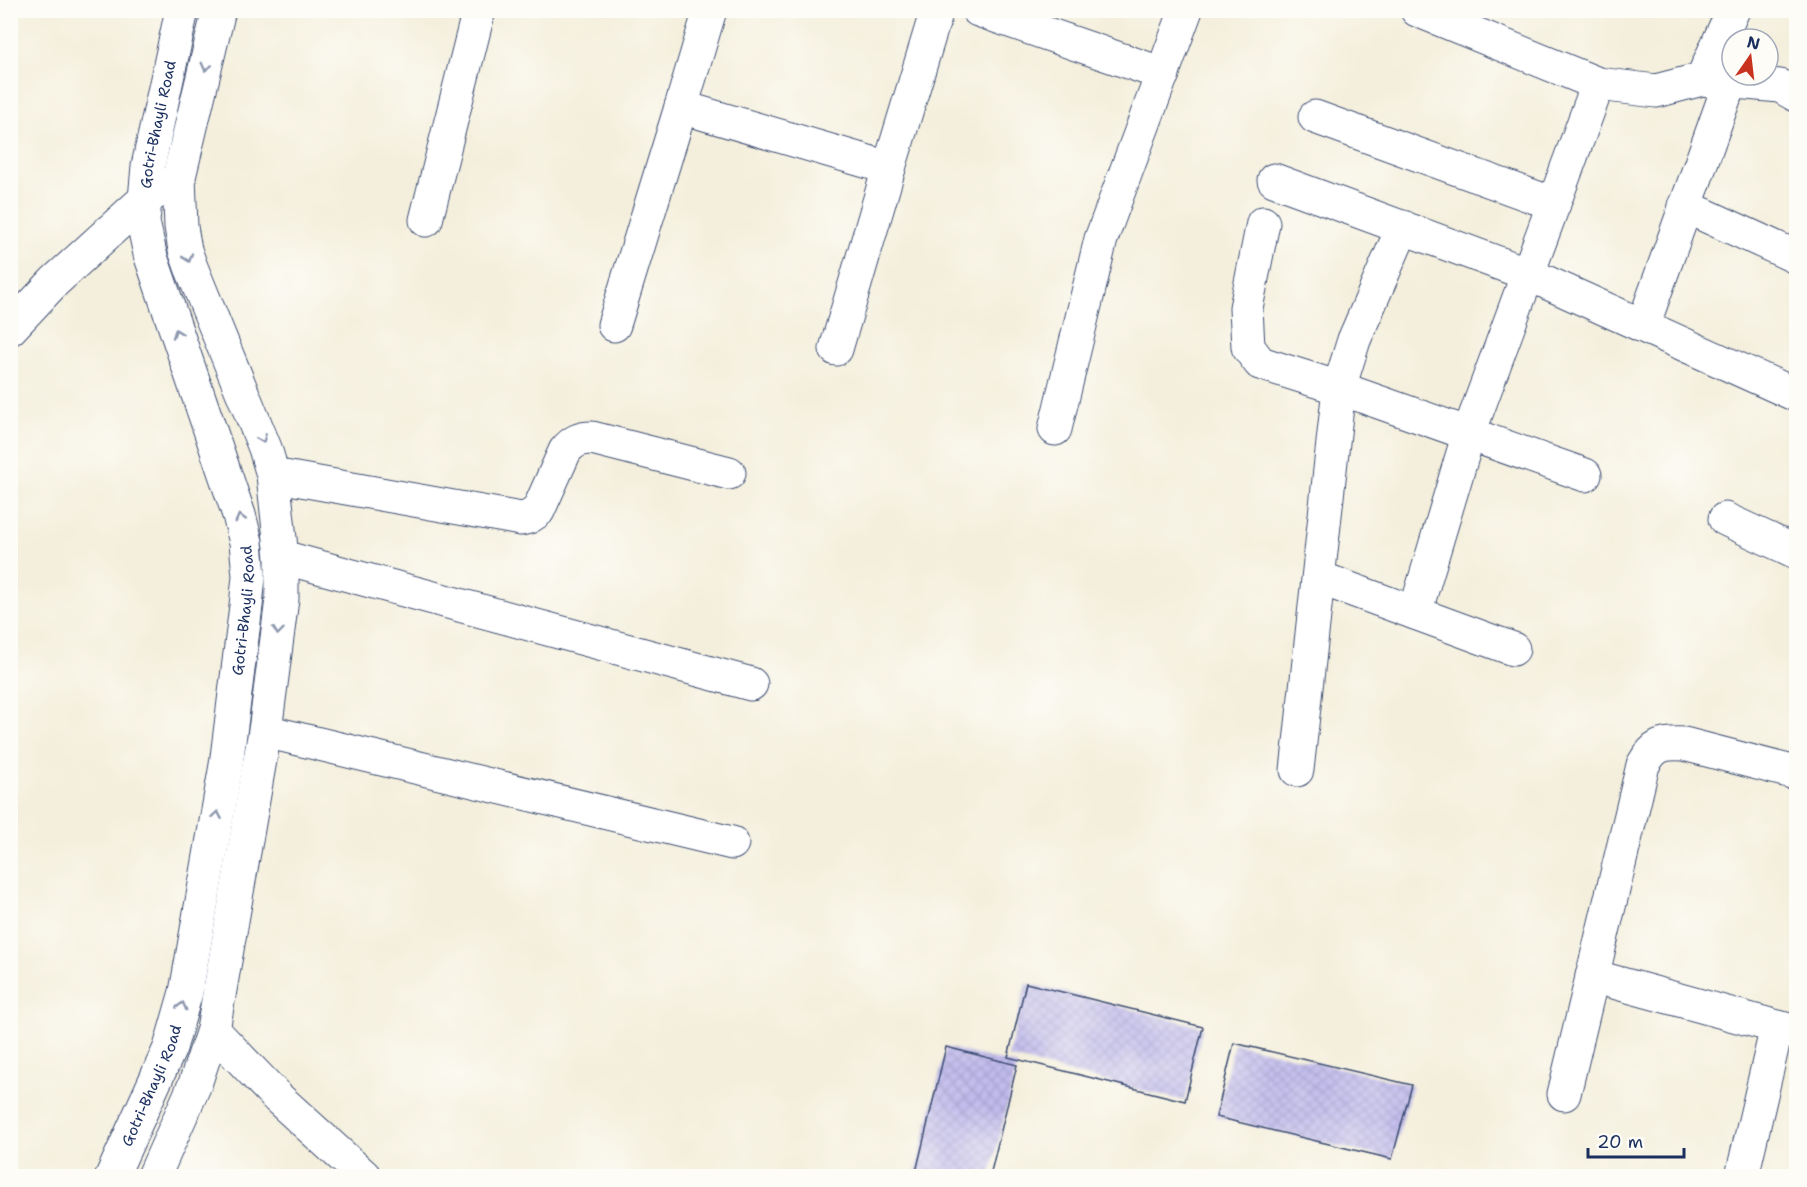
<svg xmlns="http://www.w3.org/2000/svg" width="1807" height="1187" viewBox="0 0 1807 1187" font-family="'Shantell Sans',sans-serif">
<defs>
<pattern id="building-cross-hatch" width="8" height="8" patternUnits="userSpaceOnUse" patternTransform="scale(1.5)"><rect width="8" height="8" fill="#c1bbec"/><path d="M0 0l8 8M0 8l8-8" fill="none" stroke="#a5a1cd"/></pattern>
</defs>
<rect width="100%" height="100%" fill="#fdfcf7"/>
<filter id="ink" filterUnits="userSpaceOnUse"><feTurbulence type="fractalNoise" baseFrequency=".0167" numOctaves="2"/><feDisplacementMap in="SourceGraphic" scale="12" xChannelSelector="R" yChannelSelector="G"/><feConvolveMatrix kernelMatrix="1 2 1 2 8 2 1 2 1" color-interpolation-filters="sRGB"/></filter>
<filter id="wash" filterUnits="userSpaceOnUse"><feTurbulence type="fractalNoise" baseFrequency=".008" numOctaves="4" result="noise"/><feDisplacementMap in="SourceGraphic" scale="24" xChannelSelector="R" yChannelSelector="G"/><feGaussianBlur stdDeviation="1.35" result="paint"/><feColorMatrix in="noise" values="0 0 0 0 0 0 0 0 0 0 0 0 0 0 0 0 0 1.4 0 .05"/><feComposite in="paint" operator="in"/></filter>
<g filter="url(#wash)">
<rect width="100%" height="100%" fill="#f4efdc"/>
<g id="blocks">
<path fill="url(#building-cross-hatch)" d="M1026 983 1203 1027 1185 1101 1008 1057Z
M1234 1043 1412 1085 1392 1159 1216 1117Z
M946 1047 1017 1065 990 1176H915Z"/>
</g>
</g>
<g filter="url(#ink)">
<use href="#blocks" fill-opacity="0" stroke="#3c4c71" stroke-width="1.5"/>
<g fill="none" stroke-linecap="round" stroke-linejoin="round">
<defs>
<g id="minor">
<path d="M710 10 681 107 889 168 836 349"/>
<path d="M978 10 1163 74"/>
<path d="M1417 10 1598 84 1656 91 1702 79 1780 86 1796 95"/>
<path d="M1702 79 1733 10"/>
<path d="M1315 117 1554 204"/>
<path d="M889 168 937 10"/>
<path d="M1274 180 1528 274 1796 395"/>
<path d="M1685 206 1796 257"/>
<path d="M426 220 479 10"/>
<path d="M1263 223 1246 308 1248 347 1260 363 1339 388 1585 475"/>
<path d="M614 325 681 107"/>
<path d="M1643 326 1730 82"/>
<path d="M10 329 54 282 145 199 155 193"/>
<path d="M1055 429 1101 239 1186 10"/>
<path d="M273 475 521 519 529 517 538 511 565 451C573 441 580 438 592 438L729 473"/>
<path d="M1725 519 1796 552"/>
<path d="M282 557 751 684"/>
<path d="M1320 578 1513 649"/>
<path d="M1415 613 1469 433 1598 84"/>
<path d="M265 731 732 843"/>
<path d="M1297 770 1339 388 1354 340 1403 227"/>
<path d="M1592 976 1796 1032"/>
<path d="M213 1030 278 1098 364 1176"/>
<path d="M1564 1094 1643 765C1654 745 1662 743 1684 744L1796 773"/>
<path id="s1" d="M112 1176 170 1048 186 992 226 765 246 606 249 576 246 542 239 515 150 254 143 222 148 166 182 10"/>
<path d="M154 1176 195 1084 213 1030 265 731 282 599V557L273 475 265 448 191 267 185 250 181 227 179 177 219 10"/>
<path d="M1742 1176 1777 1027"/>
</g>
</defs>
<use href="#minor" stroke="#3c4c71" stroke-width="35"/>
<use href="#minor" stroke="#fff" stroke-width="33"/>
</g>
<defs><path id="oneway-chevron" d="M-2-3.5L2.5 0L-2 3.5" fill="none" stroke-width="1.6" stroke-linecap="round" stroke-linejoin="round" transform="scale(1.5)"/></defs>
<g stroke="#8d97ae">
<use href="#oneway-chevron" transform="translate(206 67) rotate(104)"/>
<use href="#oneway-chevron" transform="translate(188 258) rotate(71)"/>
<use href="#oneway-chevron" transform="translate(177 333) rotate(-109)"/>
<use href="#oneway-chevron" transform="translate(262 439) rotate(68)"/>
<use href="#oneway-chevron" transform="translate(240 518) rotate(-105)"/>
<use href="#oneway-chevron" transform="translate(278 631) rotate(97)"/>
<use href="#oneway-chevron" transform="translate(217 815) rotate(-80)"/>
<use href="#oneway-chevron" transform="translate(182 1006) rotate(-75)"/>
</g>
</g>
<g text-anchor="middle" stroke-width="4.5" stroke-linejoin="round" paint-order="stroke">
<g font-size="15" fill="#1b2f5e" stroke="#fdfcf7">
<text dy="5" stroke="none"><textPath href="#s1" startOffset="1089">Gotri-Bhayli Road</textPath></text>
<text dy="5" stroke="none"><textPath href="#s1" startOffset="585">Gotri-Bhayli Road</textPath></text>
<text dy="5" stroke="none"><textPath href="#s1" startOffset="99">Gotri-Bhayli Road</textPath></text>
</g>
</g>
<rect width="1807" height="1187" fill="none" stroke="#fdfcf7" stroke-width="36"/>
<g transform="translate(1750 57) rotate(14)"><circle r="28" fill="#fdfcf7" stroke="#a3aaba" stroke-width="1.5"/>
<path d="M0-4.5L10 22L0 15L-10 22Z" fill="#c8321e"/>
<text y="-9" font-size="16" font-weight="bold" text-anchor="middle" fill="#1b2f5e">N</text>
</g>
<path d="M1588 1148v9h96v-9" fill="none" stroke="#1b2f5e" stroke-width="3"/>
<text x="1597" y="1148" font-size="18" fill="#1b2f5e" stroke="#fdfcf7" stroke-width="4.5" paint-order="stroke">20 m</text>
</svg>
